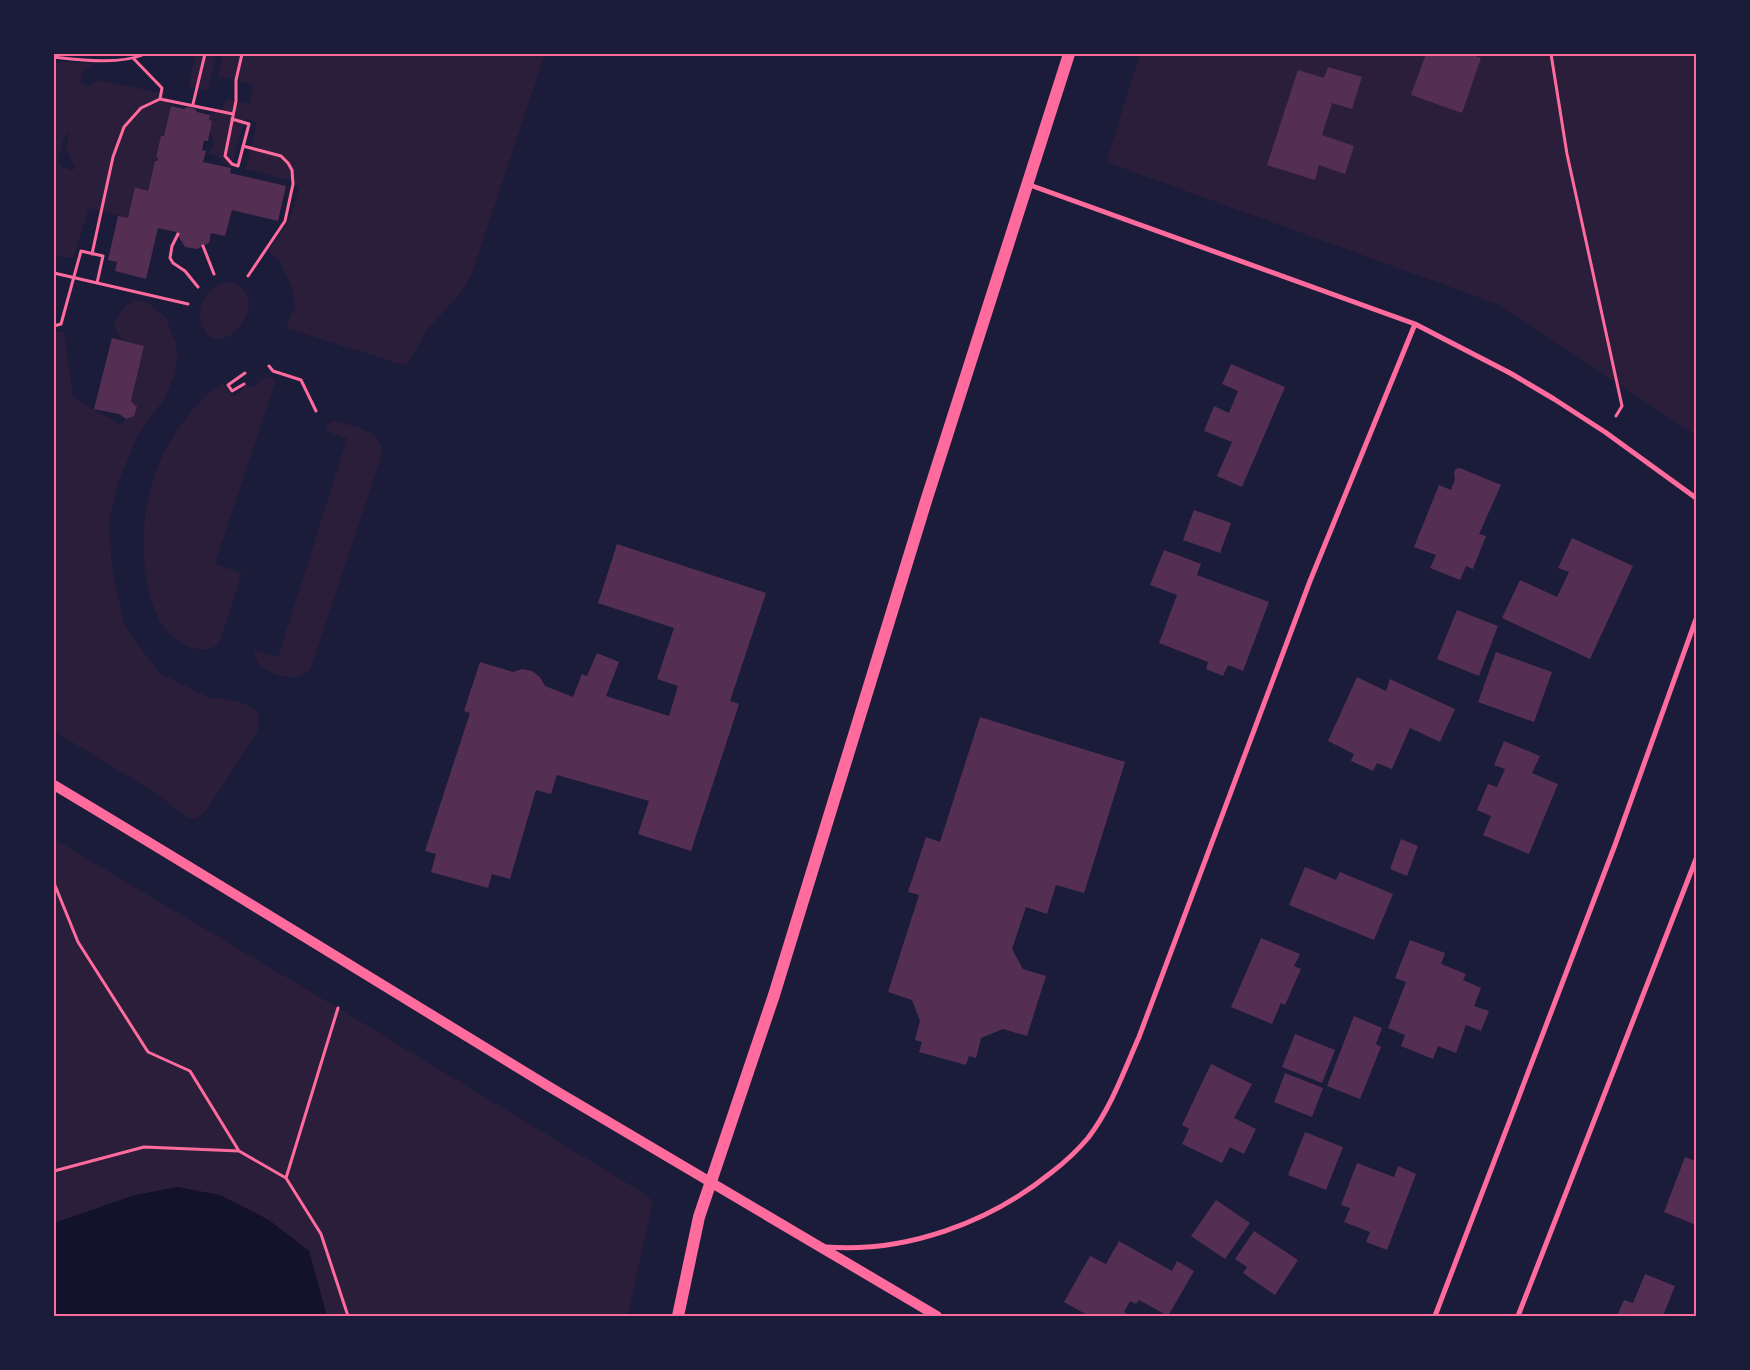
<svg xmlns="http://www.w3.org/2000/svg" width="1750" height="1370" viewBox="0 0 1750 1370" font-family="Merriweather,serif">
<rect width="100%" height="100%" fill="#1b1b3a"/>
<path fill="#2a1e3b" fill-rule="evenodd" d="M195 54H216L208 91 188 86Z
M223 54H545L472 274 463 290 427 330 406 366 286 328 295 306 291 285 280 262 268 251C285 229 293 215 299 188L292 181 246 169 257 122 245 119 231 168C221 163 222 155 208 154L214 144 210 132 212 122 209 120 210 115 222 108 227 99 249 104 253 85 218 76Z
M1140 54H1696V435L1497 304 1106 162Z
M67 62 94 64 83 72 80 83 89 86 96 80 163 93 164 98 171 106 164 136H161L156 156 158 157V161H155L148 191 135 187 128 218 89 208 73 258 54 256V63ZM69 132 66 148 75 169 71 170C66 168 60 167 58 161L63 140Z
M230 282C276 295 227 359 206 333 195 319 199 295 216 287 220 284 225 283 230 282Z
M134 300 149 303 166 318 176 343 177 359 174 376 165 398 138 435 119 480 109 520 112 568 125 626 159 673 210 698 229 699 248 705 257 711 259 720 258 729 250 744 206 811 196 819 187 817 154 792 54 731V333L64 331 73 397 121 425 126 419 135 415 137 407 131 401 144 346C129 341 120 343 114 325 118 314 123 307 134 300Z
M267 377 276 379 215 564 242 573 219 644C209 651 198 651 187 646 161 633 151 608 147 581 136 522 151 459 190 413 202 399 206 393 223 383L231 395 235 396 247 385 256 387 259 381Z
M332 421H335C355 427 382 429 382 455L311 668C298 684 274 676 259 666L254 652 255 651 278 657 347 439 327 431V425Z
M54 839 338 1008 640 1191 653 1201 628 1316H54Z"/>
<path fill="#12122b" d="M177 1187 220 1195 269 1220 309 1251 327 1316H54V1223L135 1195Z"/>
<path fill="#542f53" d="M1426 54H1468L1481 58 1462 113 1411 95Z
M1328 67 1362 77 1352 109 1332 103 1322 135 1354 146 1345 174 1319 165 1315 180 1267 165 1298 70 1324 78Z
M171 106 184 109 188 107 195 109 197 112 210 115 209 120 212 121 208 141H204L202 150 206 151 203 162 231 168 230 173 286 186 278 221 232 210 225 236 211 233 209 243 197 249 185 247 176 232 158 228 146 279 115 271 117 262 108 260 118 216 128 218 135 187 148 191 155 161H158V157H156L161 136H164Z
M112 338 144 346 131 401 137 407 134 416 126 419 119 414 94 409Z
M1231 364 1285 387 1242 487 1217 476 1232 442 1204 431 1214 406 1229 413 1238 391 1222 384Z
M1460 468 1501 485 1479 534 1486 536 1473 569 1466 566 1460 580 1430 568 1436 555 1414 547 1439 485 1451 490 1455 479 1454 472 1456 469Z
M1194 510 1231 523 1220 553 1183 540Z
M1572 538 1633 566 1590 659 1502 618 1520 580 1557 597 1569 572 1558 568Z
M617 544 766 593 730 701 739 704 691 851 638 834 649 801 557 775 551 794 536 790 510 879 492 874 488 888 431 872 436 854 425 851 470 713 464 711 480 662 513 672 522 669 532 671 540 677 545 686 573 697 582 674 587 676 597 653 619 662 606 696 669 716 678 686 657 679 674 628 598 603Z
M1164 550 1201 564 1197 575 1269 602 1243 671 1228 665 1223 676 1206 669 1208 662 1159 643 1177 595 1150 585Z
M1457 610 1498 626 1479 676 1437 659Z
M1496 652 1552 672 1534 722 1478 702Z
M1357 677 1386 691 1390 679 1455 709 1440 742 1410 728 1392 769 1377 763 1373 771 1351 761 1354 754 1328 741Z
M980 717 1125 762 1084 893 1056 885 1047 914 1026 907 1012 949 1023 969 1046 976 1027 1036 1003 1029 981 1038 976 1058 969 1056 966 1065 919 1052 922 1042 915 1040 920 1021 912 1000 888 992 919 895 908 892 926 837 940 842Z
M1504 741 1540 756 1532 773 1558 784 1529 854 1483 835 1491 816 1477 810 1488 784 1497 787 1505 769 1494 765Z
M1401 839 1418 846 1407 876 1390 869Z
M1305 867 1336 880 1340 872 1393 894 1374 940 1289 905Z
M1261 938 1300 954 1294 966 1301 969 1285 1005 1281 1003 1272 1024 1231 1007Z
M1410 940 1445 953 1441 964 1466 974 1463 980 1481 988 1474 1006 1489 1011 1481 1031 1466 1025 1456 1053 1438 1046 1433 1059 1401 1046 1405 1035 1388 1028 1406 982 1395 978Z
M1354 1016 1382 1028 1376 1044 1381 1047 1360 1099 1327 1086Z
M1295 1034 1335 1050 1322 1083 1282 1067Z
M1211 1064 1252 1084 1234 1118 1256 1129 1244 1154 1230 1147 1222 1163 1182 1144 1189 1129 1182 1125Z
M1285 1073 1323 1088 1312 1117 1274 1102Z
M1305 1132 1343 1147 1326 1190 1288 1175Z
M1685 1157 1696 1161V1225L1664 1212Z
M1357 1163 1394 1177 1398 1166 1416 1174 1387 1250 1366 1242 1370 1232 1344 1222 1350 1208 1341 1205Z
M1216 1200 1250 1223 1225 1259 1191 1236Z
M1254 1231 1298 1260 1275 1295 1243 1273 1247 1267 1235 1259Z
M1119 1241 1172 1271 1177 1261 1194 1271 1168 1316 1139 1300 1136 1304 1130 1301 1124 1312 1131 1316H1089L1064 1302 1090 1256 1106 1264Z
M1645 1274 1675 1286 1663 1316H1617L1624 1300 1633 1303Z"/>
<g fill="none" stroke-linecap="round" stroke-linejoin="round">
<path stroke="#ff6b9d" stroke-width="3" d="M1551 54 1567 154 1622 406 1616 416
M54 57C81 60 120 65 145 54
M134 59 162 88 160 99
M193 104 205 54
M232 119 249 124 238 166 232 164 225 156 236 101V80L242 54
M243 146 281 156 288 163 292 170 293 184 285 221 248 276
M178 234 172 246 170 258 173 263 185 271 198 287
M203 246 214 274
M92 254 113 157 124 127 141 108 160 99 233 114
M54 273 188 304
M54 326 61 324 81 251 103 256 97 283
M269 366 273 371 301 380 316 411
M244 384 232 391 228 385 245 373
M54 883 78 942 148 1052 190 1071 239 1151
M54 1171 144 1147 239 1151 286 1178 321 1234 348 1316
M286 1178 338 1008"/>
<path stroke="#ff6b9d" stroke-width="5" d="M1027 184 1415 324 1510 373 1554 399 1605 432 1696 498
M826 1247C906 1253 989 1223 1052 1172 1065 1162 1077 1151 1088 1138 1111 1108 1124 1071 1139 1037L1310 581 1415 324
M1435 1316 1615 845 1696 619
M1518 1316 1696 859"/>
<path stroke="#ff6b9d" stroke-width="10" d="M54 785C223 886 390 990 558 1092 684 1167 811 1241 937 1316"/>
<path stroke="#ff6b9d" stroke-width="12" d="M678 1316 699 1217 774 995 926 501 1069 54"/>
</g>
<rect width="1750" height="1370" fill="none" stroke="#1b1b3a" stroke-width="110"/>
<rect x="55" y="55" width="1640" height="1260" fill="none" stroke="#ff6b9d" stroke-width="2"/>
</svg>
